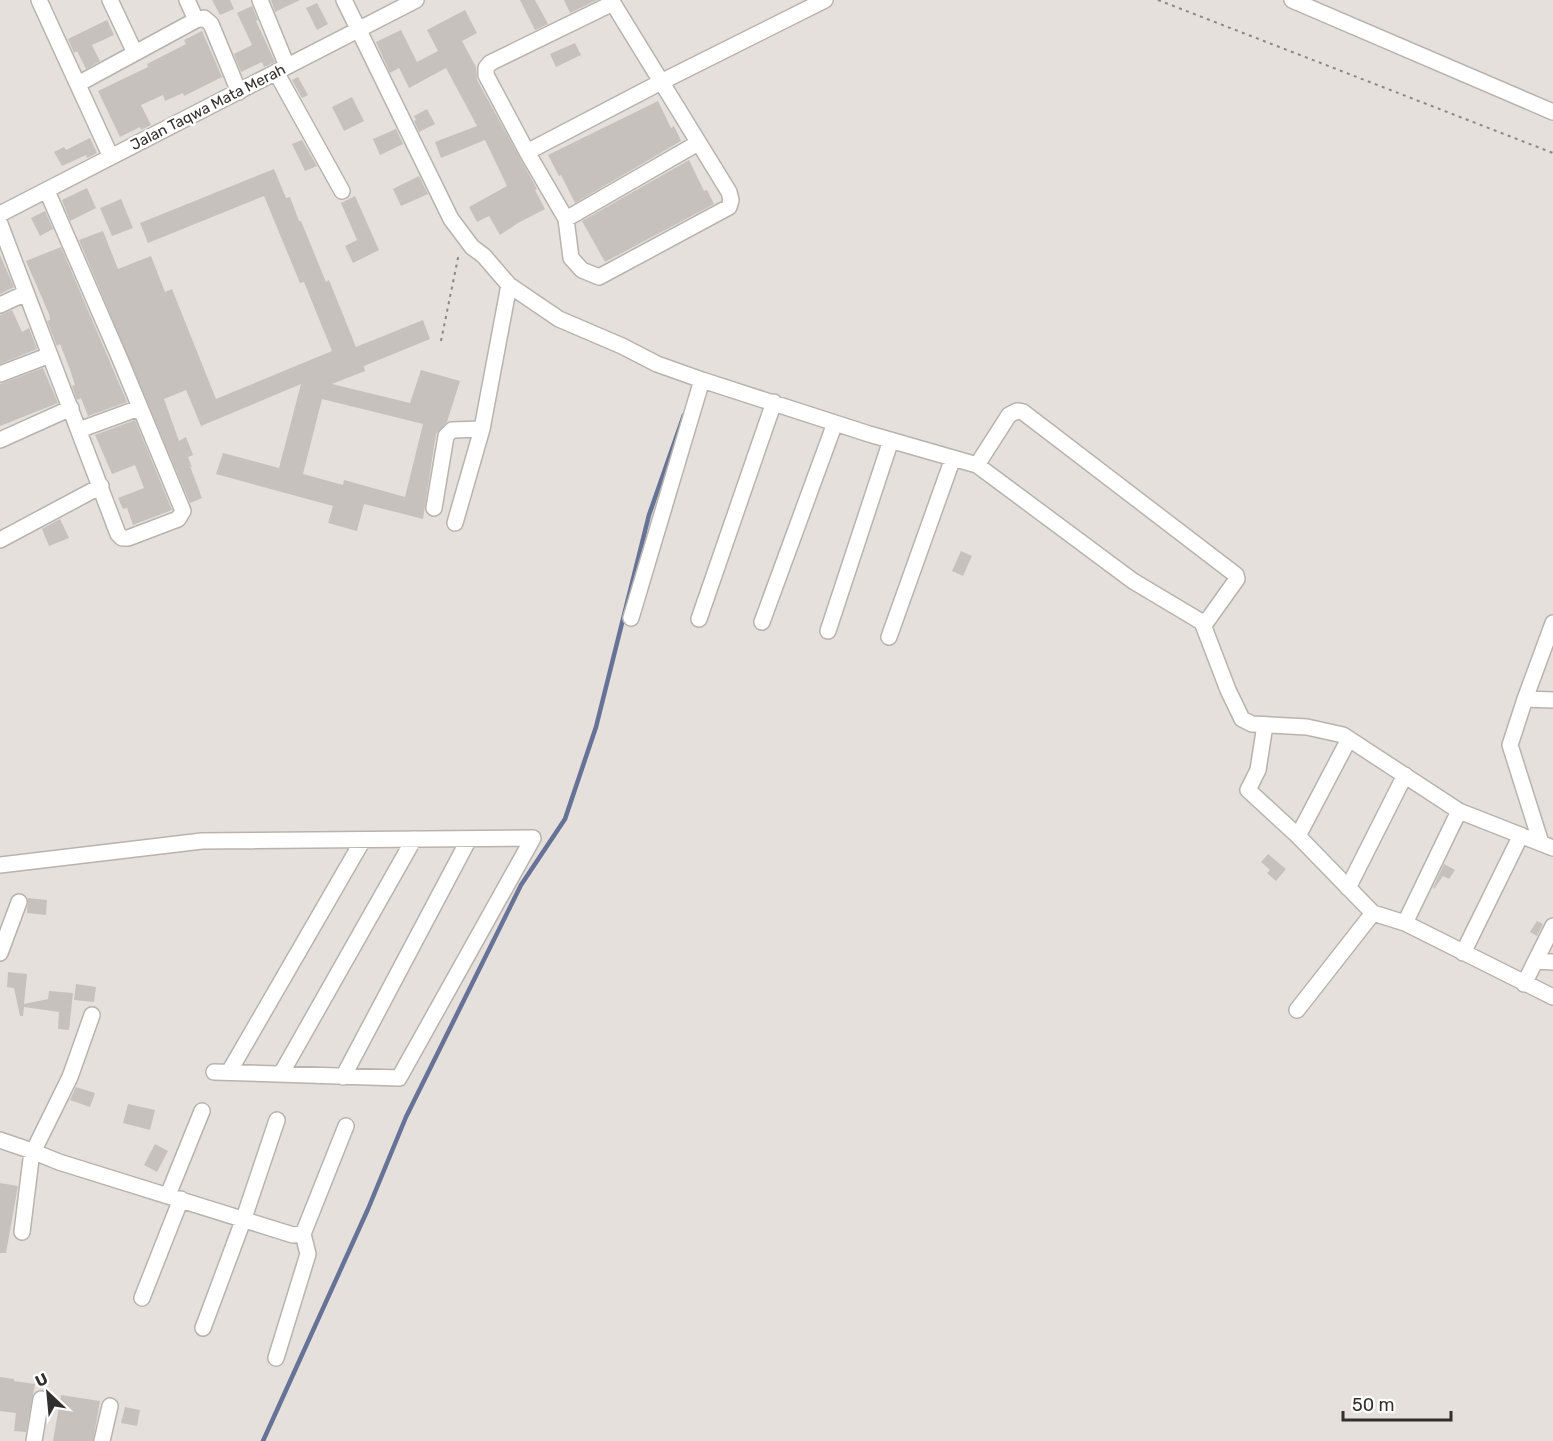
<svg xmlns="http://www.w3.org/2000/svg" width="1553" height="1441" viewBox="0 0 1553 1441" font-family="Rubik,sans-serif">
<rect width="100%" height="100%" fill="#e5e0db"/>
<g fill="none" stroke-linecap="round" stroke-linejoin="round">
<path stroke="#667296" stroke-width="4.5" d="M263 1441 368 1209 406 1117 521 885 565 819 596 727 649 515 684 415"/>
</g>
<path fill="#c6c1bc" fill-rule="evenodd" d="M212 0H230L234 9 220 15Z
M271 0H300L275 12Z
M520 0H535L548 24 535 30Z
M564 0H597L570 13Z
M317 3 328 24 317 30 306 8Z
M252 6 258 20 256 21 275 62 264 67 262 62 241 72 234 54 252 45 237 13Z
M465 10 477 33 462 41 476 67 477 80 537 189 535 190 545 209 518 223 500 235 489 216 477 222 469 207 507 186 485 140 441 158 435 142 477 126 446 68 409 88 399 68 390 73 376 42 401 30 417 62 438 51 427 30Z
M107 20 114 35 92 45 100 61 86 69 77 51 74 53 68 39Z
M202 31 222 77 184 96 183 93 165 101 163 95 141 105 151 125 141 130 140 127 120 137 98 91 148 67 147 64 186 44 184 40Z
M575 43 581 55 556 67 550 54Z
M298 77 308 95 302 98 292 80Z
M352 97 364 121 344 131 332 107Z
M658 101 671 128 674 126 681 141 575 203 561 175 559 176 548 155Z
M427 109 435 124 419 132 414 121 416 120 414 116Z
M396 129 403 144 380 155 373 139Z
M90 138 97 153 87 158 86 155 62 166 54 152 64 147 66 150Z
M302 140 317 166 305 171 292 144Z
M689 160 704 191 707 190 714 204 605 262 582 221Z
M274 169 286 198 290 197 299 221H301L326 282 329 280 356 347 423 320 430 339 364 366 365 371 332 384 410 403 421 370 460 381 447 422 436 434 423 519 364 504 357 531 328 523 333 506 216 474 223 453 279 468 301 384 201 426 186 390 164 399 179 441 186 437 193 455 188 457 192 467 190 466 202 498 190 503 79 240 103 231 118 269 151 256 165 292 172 289 216 399 332 351 304 282 300 283 264 196 148 243 140 223ZM322 399 423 424 405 497 344 480 343 485 303 474Z
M419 176 428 194 401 206 393 189Z
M87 188 96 208 70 221 62 200Z
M355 196 379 250 353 263 345 246 357 240 341 203Z
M121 199 133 228 112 236 100 208Z
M45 211 53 229 40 236 31 218Z
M61 247 127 402 88 416 81 398 77 400 72 386 75 385 69 367 60 344 57 346 47 321 50 320 49 314 26 261Z
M0 255 14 287 0 294Z
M12 310 22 332 29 328 37 349 0 364V315Z
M43 368 58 403 0 426V384Z
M135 420 172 510 133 525 127 508 123 509 118 498 144 488 135 465 112 474 95 435Z
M60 519 69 538 49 546 42 529Z
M961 551 972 556 963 576 952 571Z
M1268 854 1286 869 1276 881 1267 873 1270 870 1261 862Z
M1444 864 1455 870 1449 879 1443 876 1434 889 1433 888Z
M28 898 47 900 46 915 27 913Z
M1537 921 1543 924 1537 936 1530 932Z
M8 972 27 974 24 1004 48 999 49 991 73 993 69 1030 58 1029 59 1012 24 1007 23 1016H20L14 988 7 987Z
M76 984 96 987 94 1002 74 1000Z
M76 1087 95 1093 90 1107 70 1100Z
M128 1104 155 1110 150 1130 123 1123Z
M155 1144 168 1151 157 1172 144 1165Z
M0 1183 18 1186 6 1253H0Z
M0 1377 14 1379V1381L35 1384 26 1432 14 1431 16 1413 0 1411Z
M61 1395 100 1401 93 1441H53Z
M125 1407 140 1410 137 1426 121 1423Z"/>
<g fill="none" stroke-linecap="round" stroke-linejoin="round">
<defs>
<path id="minor" d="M39 0 111 157
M110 0 135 53
M187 0 196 20
M260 0 287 66
M344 0 451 219 472 247 484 256 509 285 559 319 622 346 657 364 702 380 869 434 977 465 1133 581 1200 621H1207L1237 579 1236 575 1023 412 1017 411 1009 415 977 465
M611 0 729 192 731 200 729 207 599 277 582 270 571 258 566 219 527 152 486 75V68L490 63 613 3
M1292 0 1553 112
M276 72 342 191
M78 84 196 20 204 18 211 24 239 92
M527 152 661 82 825 0
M0 214 416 0
M566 219 698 143
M0 224 118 534 122 538H128L178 519 183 511 120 359 47 191
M0 305 26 293
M0 374 50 355
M79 430 139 408
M0 440 71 408
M434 508 446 436 452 430 482 429
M455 523 482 429 509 285
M0 540 101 486
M631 618 702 380
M699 619 774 402
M762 622 835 423
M1202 622 1228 690 1242 719 1252 724 1307 727 1343 735 1459 811 1553 848
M828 631 891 440
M889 637 953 458
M1525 699 1553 700
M1265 725 1258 770 1248 790 1298 836 1373 913 1405 923 1553 997
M1298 836 1349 739
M1541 843 1510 745 1525 699 1553 623
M0 865 202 841 533 838 399 1078 214 1072
M1348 888 1405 775
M1405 923 1459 811
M0 953 19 902
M1463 953 1521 835
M1536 961 1553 962
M1524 984 1553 926
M1297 1010 1373 913
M229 1072 363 840
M281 1074 414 839
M343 1077 469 839
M0 1140 32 1151 36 1146 70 1077 92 1015
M168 1195 202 1111
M22 1232 32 1151 59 1162 293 1235 303 1234 346 1126
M142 1298 181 1199
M203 1328 244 1218 277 1120
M276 1358 308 1254 303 1234
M34 1441 41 1399
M102 1441 110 1406"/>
</defs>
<use href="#minor" stroke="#b8b3ae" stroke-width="18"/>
<path stroke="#8a8784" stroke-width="2" stroke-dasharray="3 4.5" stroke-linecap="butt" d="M1158 0 1553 153
M441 341 459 253"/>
<use href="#minor" stroke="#fff" stroke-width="15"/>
</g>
<g text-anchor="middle" stroke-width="5" stroke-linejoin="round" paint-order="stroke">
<g font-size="15" fill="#32302f" stroke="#fff">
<text transform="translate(208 107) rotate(-27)" y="5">Jalan Taqwa Mata Merah</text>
</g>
</g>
<g transform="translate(48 1393) rotate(334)" stroke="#ffffff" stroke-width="4.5" paint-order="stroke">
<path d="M0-4.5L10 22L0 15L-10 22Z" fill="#32302f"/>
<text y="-9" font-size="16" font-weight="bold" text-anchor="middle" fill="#32302f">U</text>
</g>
<path d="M1343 1411v9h108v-9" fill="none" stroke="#32302f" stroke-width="3"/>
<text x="1352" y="1411" font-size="18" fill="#32302f" stroke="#ffffff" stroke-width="4.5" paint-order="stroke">50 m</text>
</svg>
